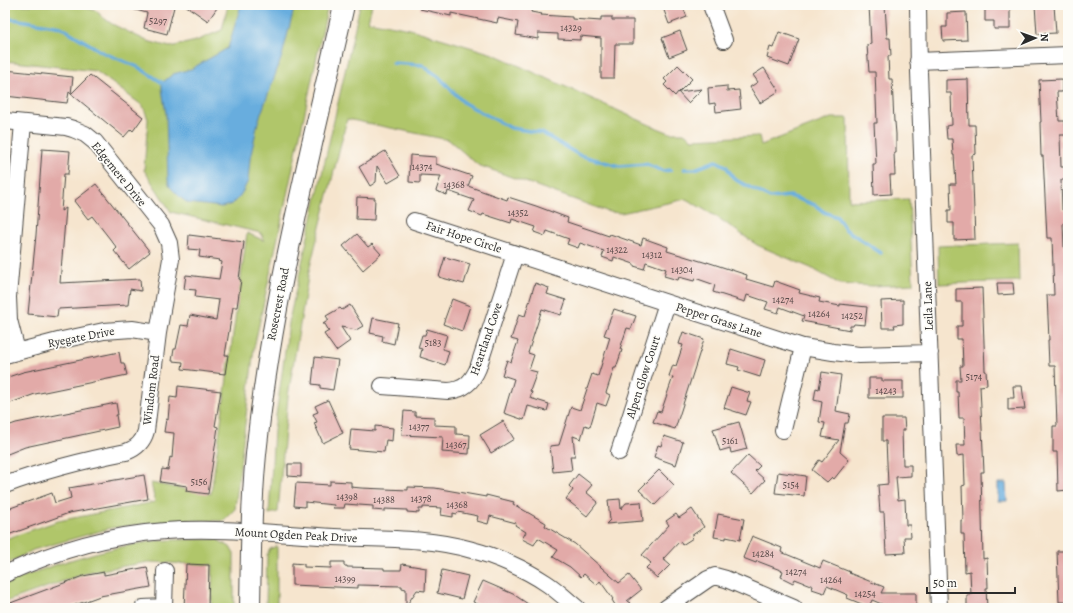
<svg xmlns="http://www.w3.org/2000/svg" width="1073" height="613" viewBox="0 0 1073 613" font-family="Alegreya,serif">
<rect width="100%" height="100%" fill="#fdfcf7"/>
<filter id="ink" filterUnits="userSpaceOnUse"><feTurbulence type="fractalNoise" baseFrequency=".025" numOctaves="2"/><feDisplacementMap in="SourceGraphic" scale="8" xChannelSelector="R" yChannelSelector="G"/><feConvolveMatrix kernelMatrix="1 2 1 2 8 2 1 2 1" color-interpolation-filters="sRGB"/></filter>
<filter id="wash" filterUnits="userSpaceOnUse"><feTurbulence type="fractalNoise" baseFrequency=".012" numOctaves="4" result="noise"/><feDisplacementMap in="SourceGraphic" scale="16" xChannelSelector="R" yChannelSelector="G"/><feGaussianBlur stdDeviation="0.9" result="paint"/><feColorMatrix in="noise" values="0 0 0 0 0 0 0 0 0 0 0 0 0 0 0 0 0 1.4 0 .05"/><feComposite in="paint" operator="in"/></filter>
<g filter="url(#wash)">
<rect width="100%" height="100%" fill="#f6e5ce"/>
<path fill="#b0c66a" stroke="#6e784a" d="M5 5H76L97 11 101 16 112 24 147 41 170 47 196 41 222 30 228 5H328L254 348 235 509 223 521 180 520 111 528 33 550 5 565V539L58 521 155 502 151 483 211 494 247 233 265 241 261 233 171 212 144 170 148 119 143 106 96 71 5 61Z
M360 5H372L368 21 410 29 493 54 650 125 670 133H684L692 139 759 136 761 145 831 118H848L849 201 909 199 913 284 872 286 840 284 811 268 757 245 717 217 686 199 621 213 609 212 478 165 449 140 347 119 309 271 288 396 278 512 269 514 274 430 290 316Z
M1018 243 1019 281 939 284 938 246Z
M216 539 230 547 234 554V608H211L213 565 149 562 89 572 5 602V584C53 564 103 548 155 541 175 539 196 540 216 539Z
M277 546V608H266L267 555 270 549Z"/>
<path fill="#68adde" stroke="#4a6c84" d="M241 5H295L282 56 258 122 250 159 248 181 243 191 239 197 232 204 222 207 188 203 181 198 170 187 168 180 166 114 162 89V83L173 74 191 69 228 48Z
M998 483H1006L1007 501H998Z"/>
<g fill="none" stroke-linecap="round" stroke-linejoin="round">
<path stroke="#68adde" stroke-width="3.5" d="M5 20 13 19 61 27 104 53 138 67 166 85
M392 63 422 65 439 77 464 103 511 128 542 133 579 155 619 166 646 164 663 171 671 170
M684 169H695L716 161 726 166 734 179 770 198 790 196 815 205 824 212 837 217 845 229 881 253"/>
</g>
<g id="blocks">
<path fill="#e2aaa8" d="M128 5H166L174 7 167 34 144 28 147 13 128 8Z
M185 5H219L208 21Z
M421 5H512L532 8 531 12 542 14 541 15 572 17V19L601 21V17H612V20H633V44H615L614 78H601V38L580 36V40L558 39V34L538 33V39L516 35 518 22 498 18 497 23 451 13V16L420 9Z
M662 5H682L687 17 669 24Z
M869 5H885L887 38H890L891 56H888L889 79H892L894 122H895L896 134V153H894L895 175H890L891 194 874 195 873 164H876L874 123H877L875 72H869L867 45 871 44Z
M1035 5H1054L1056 33 1037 34Z
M985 8H1010V29H994V21H985Z
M966 12 967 40 943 41 942 27H947V13Z
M680 31 687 50 669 57 662 38Z
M779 32 799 39 789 66 767 58 770 47 773 48Z
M678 65 692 79 679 92 702 89 688 103 678 92 675 96 664 85 667 82 664 79Z
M764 68 779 91 760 103 750 87 758 82 753 75Z
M5 70 73 77 71 94 90 75 143 117 133 131 131 129 124 137 69 92 67 103 5 96Z
M968 79 969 125H975L976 154 972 155 975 239 954 240V223H948V210H951L950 184H956L954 155H953L952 139H947L946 126 952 125 951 93H946V80Z
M1062 79V92H1057L1059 121H1065L1066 135H1060L1061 167H1066L1067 180H1061L1062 210H1068V223H1063L1064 248H1068V308H1066L1068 340V490L1058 491 1057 452H1053V426H1057L1055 366H1049L1048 340H1049L1047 295H1054L1052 238H1047L1043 156H1041L1040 122H1041L1039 80Z
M727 86V91L739 90 741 109 716 112 715 103 709 104 708 88Z
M42 149 70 151 68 174H64L61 211 66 208 60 283 140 279 141 291 130 289 128 305 58 309 57 317 28 314 36 235Z
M385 151 400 176 388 183 377 166 376 182 370 186 359 167Z
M410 155 436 157V164L472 176 468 186 507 200 508 197 536 206 568 218 567 222 609 236 610 234 641 245 643 238 668 247 667 251 707 263V262L747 275 746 279 773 287 775 281 800 290 799 293 820 298 819 302 840 306V304L867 307 865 325 854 324 853 326H850V330L802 321 804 316 780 307 778 313 765 309 768 302 747 295 745 302 713 292 715 285 695 278 694 281 679 277 678 280 664 276 666 269 646 262 644 269 634 266V264L614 257 613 261 602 257 604 251 580 243 578 248 567 244 569 239 547 231 545 236 534 232 536 227 512 219 511 223 483 214 482 216 469 211 474 200 448 191 447 195 436 191 441 176 420 175V183L409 182Z
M96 184 150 252 129 269 114 251 117 248 92 216 88 219 74 201Z
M357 197 375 198 374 220 356 219Z
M357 234 368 247 372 244 381 254 363 270 343 246Z
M189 235 244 242 239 279 241 280 237 307H233L225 355H228L225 374 182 369 183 362 172 361 174 349H176L181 325 188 326 190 315 216 320 219 300 195 297 196 290 184 289 186 275 219 279 222 262 219 261 220 260 199 257 200 250 188 249Z
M445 257 470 264 464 284 439 277Z
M535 283 549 288 547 294 566 300 561 315 542 309 528 353 534 355 529 370 537 372 530 391 532 392 530 398 549 404 547 411 528 406 524 420 504 413 514 379 502 375 507 360 511 362 518 341 511 339 519 314 525 316Z
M997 283H1013L1014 294 998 295Z
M982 288 985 371H986L987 385 980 386 984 472H981L983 559 987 558 988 588H986L987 608H967V595H971L970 571 965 572 964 534H961V520H963L962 486 965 485 964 455 957 456 956 445H965L964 418H959L958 392H956V380H961L960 366H963L962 339H957V326H962V302H956V289Z
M452 299 470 306 462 331 443 324Z
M903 300V324L894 325 895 328H882L881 301Z
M350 305 363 326 356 330 341 327 350 341 336 351 324 334 329 331 325 324H323L329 320 326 316 340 308 342 310Z
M614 309 636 316 631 329 627 328 620 349 622 350 616 368H614L606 393 610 395 606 406 597 403 590 427 585 425 581 439 573 436 575 456H570L572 470 553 472 550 446 559 445 571 407 580 410 592 374 598 376 610 337 604 335Z
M373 318 398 323 394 344 382 341 383 336 370 333Z
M427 329 447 335 443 349 449 351 445 365 420 357 422 349 418 348 422 335H425Z
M683 332 704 339 675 429 653 422 657 411 661 412 673 377 669 376 673 365 676 366 683 345 679 344Z
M731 349 765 360 760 377 738 370 739 367 727 364Z
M119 352 121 363H124L127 375 35 394 5 405V378L23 372Z
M315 357 338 360 333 390 320 388V385L312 384Z
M822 372 841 375 836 411 850 414 848 423H845L840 452 849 460 834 479 832 477 827 482 812 470 819 460 822 462 839 440 822 437 825 423 819 422 822 402 814 400 816 388 819 389Z
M869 378H882V381H903V398H869Z
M178 386 221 391 215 426 218 427 208 494 186 491 187 486 160 482 162 469 168 470 170 457 172 458 174 433 164 432 166 419 168 420 170 397 177 398Z
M1013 386H1022L1025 409 1008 410V398H1014Z
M731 387 750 393 747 401 751 402 746 415 724 408Z
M328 400 343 433 323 443 314 423 317 422 313 414 318 412 315 406Z
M116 403 118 415H116L118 427 25 447 5 455V427L16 423Z
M404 411 415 412V416L434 417V425L456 426V434L470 435 469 454 442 452 443 437 402 435Z
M882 418H904L905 430H902L903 465H911V476L896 477 898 500 905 499 906 525H910L911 537H904L905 553 886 554 884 512H880L878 485 888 484 886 441H882Z
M503 421 514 439 491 453 480 435Z
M739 422 747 449 731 453 730 448 720 451 713 429Z
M375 426 393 428 392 441 386 440 384 452 349 449 351 429 375 431Z
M664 436 683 442 676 465 654 457 658 445 661 446Z
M748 455 760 466 755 471 765 480 753 493 731 473Z
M288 464H301V477L288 476Z
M659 470 674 485 655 505 639 490Z
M778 472 806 476 804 496 775 493Z
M578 474 592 485 586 492 598 502 587 516 566 499 573 490 569 486Z
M144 475 148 499 69 513 5 536V510L52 493 55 503 71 498 69 488Z
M330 481 351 482V487L361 488 408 490V487L435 488 486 497V495L514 502 513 504 546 523 545 526 575 544 619 583 629 575 641 590 627 601 630 603 624 608H617L612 600 613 599 600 581 597 585 584 574 581 577 570 567 553 557 558 550 538 538 534 545 522 539 526 532 515 525 516 523 490 516 488 524 477 521 478 516 458 512 457 514 453 513V517L441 515 442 508 423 507V509H419V513L407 512V510L385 509V511L373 510V506L345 504 344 508H333L334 505 305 502V507L294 506 296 483 330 485Z
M620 499 621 509 626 503 641 502 643 521 606 524 610 520 608 500Z
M692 509 704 527 691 536 693 538 682 545 680 541 663 559 670 565 657 578 646 568 651 563 642 555 669 525 666 521 676 514 679 518Z
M718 514 744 519 740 540 726 537V539L714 537Z
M752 536 782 548 781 552 820 568 823 561 850 572 849 573 884 587 881 593H916V608H891L872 600 869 607 847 598 848 595 827 586 824 593 812 589 813 586 795 579 793 583 781 577 783 571 757 561 756 563 743 558Z
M1057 551H1068V602H1059Z
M331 562H344V566H347V567L384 568V570H401L402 564 426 568 425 591 417 590 406 606V589L402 588V586L358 585V588L292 585V563L304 564V567L331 568Z
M186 564 209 565 208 608H184Z
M147 567 151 587 100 596 67 608H5V605L83 576 104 572V575Z
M442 570 468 576 462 599 437 593Z
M483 581 513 594 534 608H487L473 602Z"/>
</g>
</g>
<g filter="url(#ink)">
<use href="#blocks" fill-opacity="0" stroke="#494743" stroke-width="1"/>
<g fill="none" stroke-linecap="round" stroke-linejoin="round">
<defs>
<path id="minor" d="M711 5 724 40
M918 5 919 72 939 608
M918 61 1068 55
M5 121 66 127 73 129 85 134 95 142 161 225 169 243 171 259 158 333 146 431C143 442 137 448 126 452 85 460 45 470 5 485
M414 221 803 347 833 352 859 355 930 353
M17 351 9 320 8 297 23 123
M5 355 62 340 104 331 132 329 158 333
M382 386 448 391C464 390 472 382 478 368L515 254
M783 430 803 347
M619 452 667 303
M5 574C55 551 109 535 165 531 221 527 278 534 334 537 380 539 428 537 472 550 496 556 525 569 546 583 557 590 567 600 577 608
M143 608 164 607
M164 608 165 571
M666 608 708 579 715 576 726 579 794 608"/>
<path id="major" d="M250 608C251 551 251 493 258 436 274 290 312 148 344 5"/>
</defs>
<use href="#minor" stroke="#494743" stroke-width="18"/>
<use href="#major" stroke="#494743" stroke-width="22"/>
<use href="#minor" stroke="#fff" stroke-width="16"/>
<use href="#major" stroke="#fff" stroke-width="20"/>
</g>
</g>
<g text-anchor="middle" stroke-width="3.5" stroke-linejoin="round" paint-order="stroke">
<g font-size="10" fill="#594b4a">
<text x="158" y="24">5297</text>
<text x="571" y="31">14329</text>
<text x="422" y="170">14374</text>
<text x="454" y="188">14368</text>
<text x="518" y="216">14352</text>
<text x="617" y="253">14322</text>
<text x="652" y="258">14312</text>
<text x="682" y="273">14304</text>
<text x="783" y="303">14274</text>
<text x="819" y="317">14264</text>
<text x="852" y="319">14252</text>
<text x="433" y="346">5183</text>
<text x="974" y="380">5174</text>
<text x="886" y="394">14243</text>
<text x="419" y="430">14377</text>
<text x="730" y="444">5161</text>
<text x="456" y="448">14367</text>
<text x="199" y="485">5156</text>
<text x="791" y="488">5154</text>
<text x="347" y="500">14398</text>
<text x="421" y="502">14378</text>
<text x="384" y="503">14388</text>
<text x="457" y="508">14368</text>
<text x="763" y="557">14284</text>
<text x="796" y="575">14274</text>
<text x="345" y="582">14399</text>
<text x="831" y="583">14264</text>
<text x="865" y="597">14254</text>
</g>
<g font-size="12" fill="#2b2b2b" stroke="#fdfcf7">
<text transform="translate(119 174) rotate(51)" y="4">Edgemere Drive</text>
<text transform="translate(464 237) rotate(18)" y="4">Fair Hope Circle</text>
<text transform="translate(278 304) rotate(-79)" y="4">Rosecrest Road</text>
<text transform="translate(928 306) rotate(-92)" y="4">Leila Lane</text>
<text transform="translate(719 320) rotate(18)" y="4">Pepper Grass Lane</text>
<text transform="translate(81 337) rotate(-11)" y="4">Ryegate Drive</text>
<text transform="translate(486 339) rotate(-71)" y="4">Heartland Cove</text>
<text transform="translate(643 377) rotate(-72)" y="4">Alpen Glow Court</text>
<text transform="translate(151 390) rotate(-83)" y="4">Windom Road</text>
<text transform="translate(296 535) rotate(3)" y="4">Mount Ogden Peak Drive</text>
</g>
</g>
<rect width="1073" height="613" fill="none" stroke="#fdfcf7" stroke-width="20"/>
<g transform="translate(1035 38) rotate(88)" stroke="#fdfcf7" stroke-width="3" paint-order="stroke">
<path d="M0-3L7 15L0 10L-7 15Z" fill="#2b2b2b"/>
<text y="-6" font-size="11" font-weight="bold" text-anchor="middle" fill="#2b2b2b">N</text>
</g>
<path d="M927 587v6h88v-6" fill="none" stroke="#2b2b2b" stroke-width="2"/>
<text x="933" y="587" font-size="12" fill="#2b2b2b" stroke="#fdfcf7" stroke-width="3" paint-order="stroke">50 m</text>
</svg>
